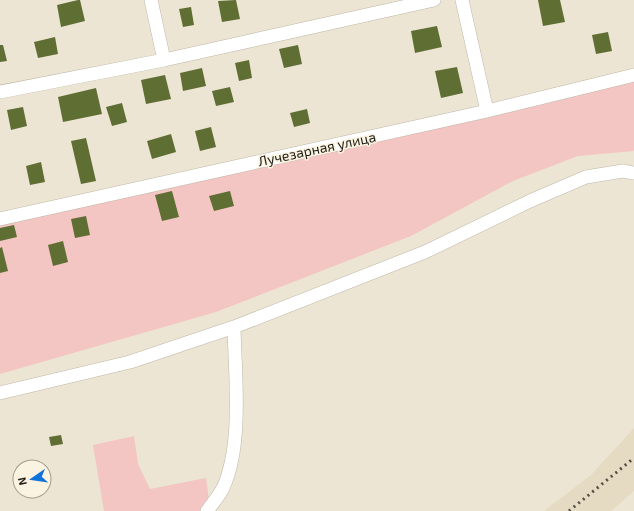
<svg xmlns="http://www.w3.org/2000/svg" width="634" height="511" viewBox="0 0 634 511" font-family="'Exo 2',sans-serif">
<rect width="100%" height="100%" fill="#ede5d4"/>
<path fill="#e5dbc2" d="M634 428V491L611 511H544L591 475Z"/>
<path fill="#f3c5c3" d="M634 78V151L578 156 513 181 411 236 216 312 0 374V221Z
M134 436 138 464 150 489 206 478 209 501 202 511H104L93 445Z"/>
<path fill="#5f6e33" d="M78 0H80L85 21 61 27 57 5Z
M236 0 240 19 222 22 218 1Z
M538 0H560L565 22 543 26Z
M191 7 194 25 183 27 179 9Z
M437 26 442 47 415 53 411 31Z
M608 32 612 51 596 54 592 35Z
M55 37 58 54 38 58 34 42Z
M0 45H3L7 61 0 62Z
M298 45 302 64 284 68 279 49Z
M249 60 252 78 239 81 235 63Z
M457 67 463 93 441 98 435 71Z
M202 68 206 86 183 91 180 73Z
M165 75 171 99 146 104 141 80Z
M230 87 234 102 216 106 212 91Z
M96 88 102 114 63 122 58 97Z
M122 103 127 122 112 126 106 107Z
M23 107 27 126 11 130 7 110Z
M307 109 310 123 294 127 290 113Z
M211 127 216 147 200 151 195 131Z
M171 134 176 152 152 159 147 141Z
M86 138 96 181 81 184 71 141Z
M41 162 45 182 30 185 26 166Z
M172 191 179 217 162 221 155 195Z
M230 191 234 206 214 211 209 196Z
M86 216 90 235 75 238 71 219Z
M14 225 17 237 0 241V228Z
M63 241 68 262 53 266 48 245Z
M2 247 8 271 0 273V248Z
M61 435 63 444 51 446 49 437Z"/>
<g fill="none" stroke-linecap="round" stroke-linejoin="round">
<defs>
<path id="minor" d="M151 0 164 60
M462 0 487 111
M0 92 164 60 434 0
M0 219 487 111 634 75
M0 393 130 362 234 327 425 252 530 201 586 177 623 171 634 173
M207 511C212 504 219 496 223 488 243 445 235 374 234 327"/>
</defs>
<use href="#minor" stroke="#beb7a6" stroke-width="14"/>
<use href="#minor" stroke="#fff" stroke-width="13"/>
<path stroke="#514e45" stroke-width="3" stroke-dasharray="2 4" stroke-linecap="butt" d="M569 511 634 458"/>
</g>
<g text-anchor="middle" stroke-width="3" stroke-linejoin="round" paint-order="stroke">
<g font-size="14" fill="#1f1d16" stroke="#faf3e1">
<text transform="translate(317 149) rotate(-12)" y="5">Лучезарная улица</text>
</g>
</g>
<g transform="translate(32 479) rotate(257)"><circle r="19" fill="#faf3e1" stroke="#a29d90"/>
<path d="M0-3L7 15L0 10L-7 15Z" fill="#0e73db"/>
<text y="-6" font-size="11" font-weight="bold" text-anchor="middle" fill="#1f1d16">N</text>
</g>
</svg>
